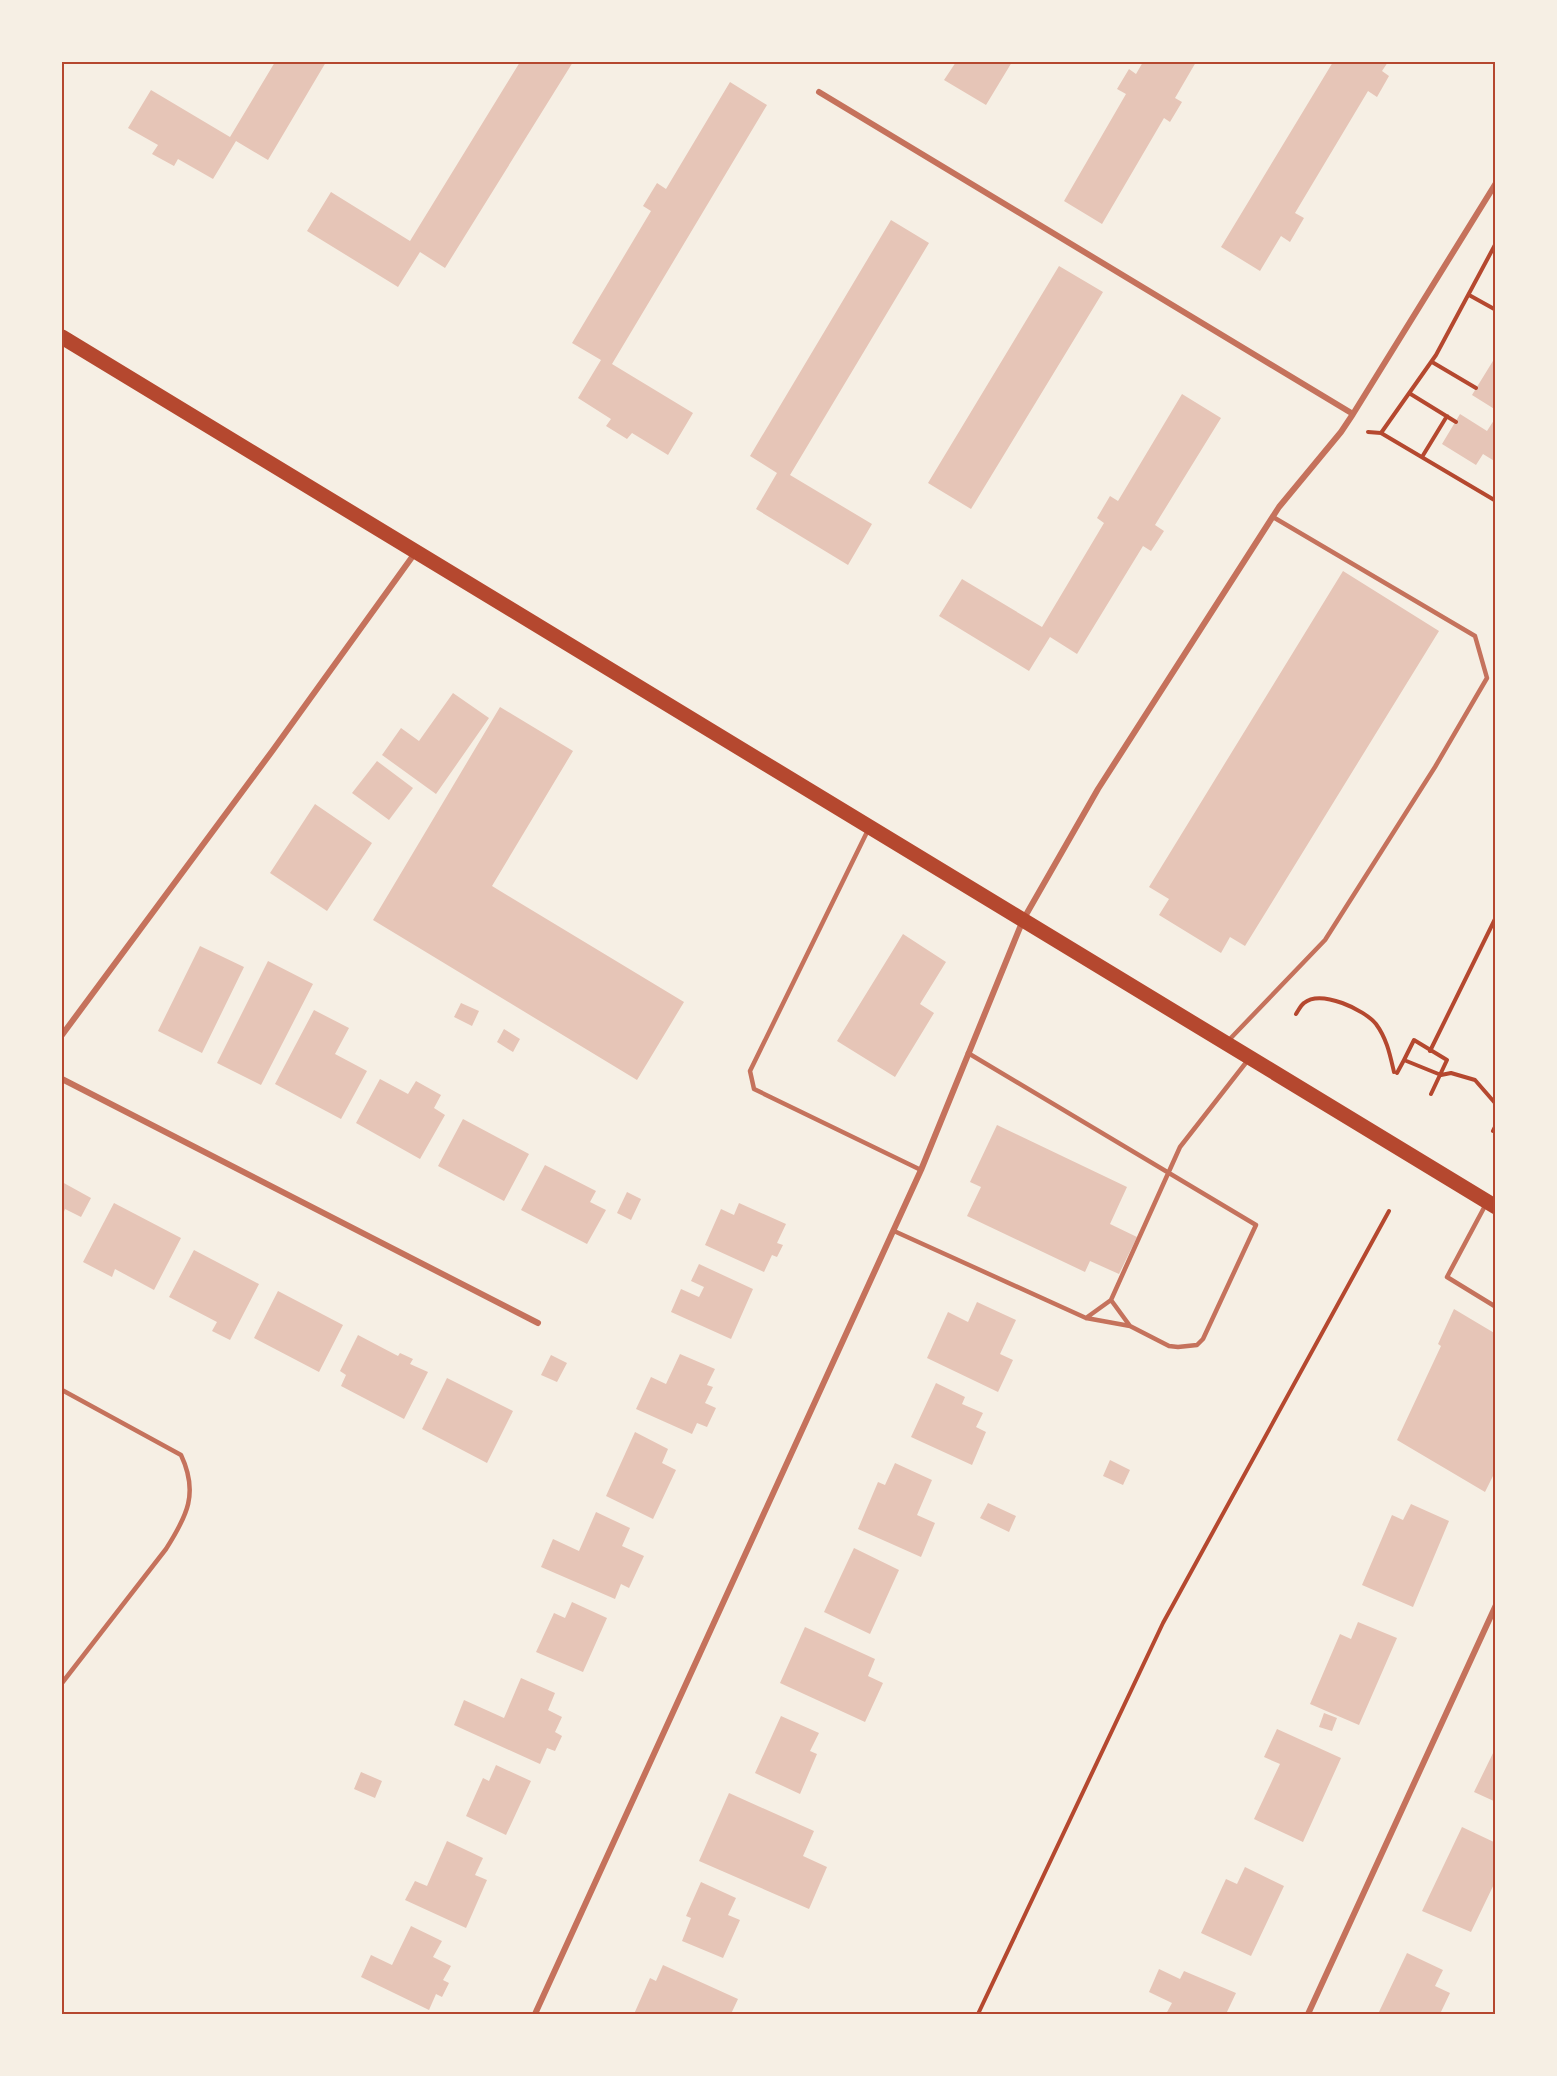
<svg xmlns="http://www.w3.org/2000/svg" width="1557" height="2076" viewBox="0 0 1557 2076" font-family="'Exo 2',sans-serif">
<rect width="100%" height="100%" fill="#f6efe4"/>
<path fill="#e6c5b7" d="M275 62H326L268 160 236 141 213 179 178 159 174 166 152 154 158 145 128 128 151 90 230 137Z
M520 62H573L445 268 420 252 398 287 307 231 331 192 410 241Z
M956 62H1012L986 105 944 80Z
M1143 62H1196L1175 98 1182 102 1170 122 1164 118 1102 224 1064 201 1126 94 1117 89 1129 69 1136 74Z
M1333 62H1388L1382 71 1389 76 1377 97 1368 91 1295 213 1304 218 1290 242 1281 236 1260 271 1221 247Z
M730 82 767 105 612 364 693 413 668 455 632 433 627 439 606 426 611 419 578 398 601 360 572 343 651 211 643 206 657 183 666 189Z
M891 220 929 243 790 475 872 524 848 565 756 509 777 473 750 456Z
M1059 266 1103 292 971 509 928 483Z
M1496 356V410L1472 395Z
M1182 394 1221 418 1155 525 1164 531 1151 551 1143 546 1077 654 1050 637 1029 671 939 616 962 579 1042 627 1104 523 1097 518 1110 496 1118 501Z
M1460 414 1487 431 1496 417V462L1483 454 1476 465 1442 444Z
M1343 571 1439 631 1245 946 1230 937 1221 953 1159 915 1169 899 1149 887Z
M453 693 489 718 436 794 382 755 401 728 419 741Z
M500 707 573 751 492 886 684 1002 637 1080 373 920Z
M377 761 413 788 389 820 352 793Z
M315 804 372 843 327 911 270 873Z
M903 934 946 962 920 1004 934 1013 895 1077 837 1041Z
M200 946 244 967 202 1053 158 1031Z
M268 961 313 984 261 1085 217 1063Z
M461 1003 479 1011 472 1026 454 1017Z
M314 1010 349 1028 335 1054 367 1071 341 1119 275 1084Z
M504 1029 520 1039 513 1052 497 1042Z
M380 1079 408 1094 416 1081 441 1095 434 1108 445 1115 420 1159 356 1123Z
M463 1119 529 1154 504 1201 438 1166Z
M997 1125 1127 1187 1110 1224 1137 1237 1119 1274 1090 1261 1085 1272 967 1216 981 1187 970 1182Z
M545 1165 596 1191 590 1202 606 1210 587 1244 521 1210Z
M62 1182 91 1198 81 1217 65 1209 62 1217Z
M627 1192 641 1199 631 1220 617 1213Z
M114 1203 181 1238 154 1290 115 1269 112 1277 83 1262Z
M739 1203 786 1224 777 1243 783 1245 777 1257 772 1255 764 1272 705 1245 721 1209 734 1215Z
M194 1250 259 1284 230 1340 212 1331 217 1322 169 1297Z
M699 1264 753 1289 731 1339 671 1312 681 1289 699 1297 704 1287 691 1281Z
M278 1291 343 1325 319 1372 254 1338Z
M977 1302 1016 1320 1000 1354 1013 1360 998 1392 927 1358 948 1312 968 1322Z
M1454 1309 1496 1334V1470L1485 1492 1397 1440 1441 1346 1438 1344Z
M358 1335 398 1356 400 1353 413 1359 410 1364 428 1372 404 1419 341 1386 346 1375 340 1371Z
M680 1354 715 1369 707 1385 713 1387 705 1403 716 1408 707 1427 697 1423 692 1434 636 1409 651 1377 666 1384Z
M551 1355 567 1363 557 1382 541 1375Z
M447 1378 513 1411 487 1463 422 1429Z
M936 1383 965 1397 962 1404 983 1413 976 1427 986 1432 972 1465 911 1437Z
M635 1432 668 1449 662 1463 676 1470 653 1519 606 1496Z
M1110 1460 1130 1470 1123 1485 1103 1476Z
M895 1463 932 1480 917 1515 935 1523 921 1557 858 1529 878 1482 885 1485Z
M988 1503 1016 1516 1009 1532 980 1518Z
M1411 1504 1449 1521 1413 1607 1362 1585 1392 1515 1403 1520Z
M596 1512 630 1528 622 1546 644 1556 629 1588 621 1584 615 1599 541 1567 553 1539 579 1551Z
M854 1548 899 1570 870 1634 824 1612Z
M572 1602 607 1618 583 1672 536 1652 554 1613 565 1618Z
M1358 1622 1397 1638 1359 1725 1310 1704 1340 1634 1351 1639Z
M805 1627 875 1659 868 1676 883 1683 865 1722 780 1683Z
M521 1678 555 1693 548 1710 562 1717 555 1732 562 1736 555 1751 547 1748 540 1764 454 1725 464 1700 504 1718Z
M1324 1713 1337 1718 1332 1731 1319 1727Z
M781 1716 819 1733 810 1751 817 1754 800 1794 755 1773Z
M1277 1729 1341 1758 1303 1842 1254 1819 1280 1764 1264 1757Z
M1496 1747V1802L1474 1792Z
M496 1765 531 1781 506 1835 466 1816 483 1778 489 1781Z
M361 1772 382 1781 375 1798 354 1789Z
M729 1793 814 1831 803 1856 827 1867 809 1909 699 1861Z
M1462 1827 1496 1843V1880L1471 1932 1422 1911Z
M447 1841 483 1858 475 1875 487 1880 466 1928 405 1900 415 1881 427 1886Z
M1245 1867 1284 1886 1251 1956 1201 1933 1226 1879 1237 1884Z
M701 1882 736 1898 728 1915 740 1920 723 1958 682 1941 691 1918 686 1916Z
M411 1926 442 1941 433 1957 451 1966 443 1980 449 1983 442 1997 436 1994 429 2010 361 1977 371 1955 392 1965Z
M1407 1953 1443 1970 1435 1986 1450 1993 1440 2014H1378Z
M663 1965 738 1999 731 2014H634L650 1978 656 1981Z
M1159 1969 1180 1979 1184 1971 1236 1993 1226 2014H1166L1172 2003 1149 1992Z"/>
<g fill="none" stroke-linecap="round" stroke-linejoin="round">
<path stroke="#b5482f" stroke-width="4" d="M1469 295 1496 310
M1432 362 1476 388
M1409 393 1456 422
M1368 432 1381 433 1496 501
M1381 433 1436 355 1496 243
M1422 457 1447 416
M1296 1014C1298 1011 1301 1005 1304 1003 1321 989 1365 1010 1376 1024 1387 1039 1390 1055 1394 1072
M1430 1051 1496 917
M1404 1060 1414 1040 1447 1060 1431 1094
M1397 1073 1404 1060 1441 1075 1451 1073 1475 1080 1495 1103 1496 1107
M1493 1131 1496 1125
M978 2014 1163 1623 1389 1211"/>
<path stroke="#c5725c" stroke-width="4.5" d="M868 830 750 1071 754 1089 921 1170
M1228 1041 1325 940 1435 767 1487 678 1475 636 1273 517
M1486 1204 1447 1277 1496 1307
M894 1231 1086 1318 1130 1326 1169 1346 1178 1347 1197 1345 1203 1339 1256 1225 968 1053
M1086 1318 1111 1300
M1130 1326 1111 1300 1180 1147 1248 1060
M62 1390 181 1455C199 1493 187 1516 166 1549L62 1683"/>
<path stroke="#c5725c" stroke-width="6" d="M819 92 1353 414
M62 1035 273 750 415 553
M62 1079 538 1323
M535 2014 921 1170 1023 920 1098 789 1279 507 1341 432 1353 414 1496 183
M1308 2014 1496 1605"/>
<path stroke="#b5482f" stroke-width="15" d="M62 337 1496 1207"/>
</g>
<rect width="1557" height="2076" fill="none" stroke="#f6efe4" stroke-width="126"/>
<rect x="63" y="63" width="1431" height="1950" fill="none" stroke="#b5482f" stroke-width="2"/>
</svg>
